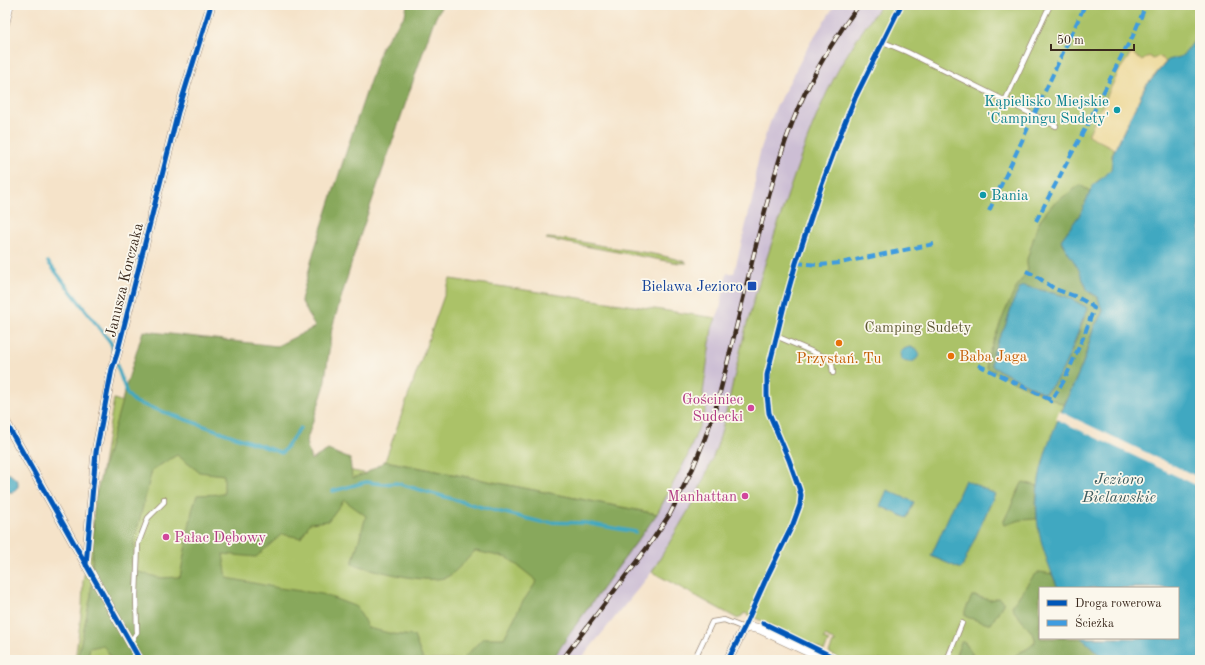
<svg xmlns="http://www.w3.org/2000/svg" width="1205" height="665" viewBox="0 0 1205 665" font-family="'Old Standard TT',serif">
<rect width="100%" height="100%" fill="#fbf7ec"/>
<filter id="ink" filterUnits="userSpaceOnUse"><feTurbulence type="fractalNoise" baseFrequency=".025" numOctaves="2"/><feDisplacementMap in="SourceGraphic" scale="8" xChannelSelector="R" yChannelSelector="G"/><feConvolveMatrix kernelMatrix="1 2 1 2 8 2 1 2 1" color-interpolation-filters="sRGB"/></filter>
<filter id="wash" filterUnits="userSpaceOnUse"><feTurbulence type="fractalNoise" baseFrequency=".012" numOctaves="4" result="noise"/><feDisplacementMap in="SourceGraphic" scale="16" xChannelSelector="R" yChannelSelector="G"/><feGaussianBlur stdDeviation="0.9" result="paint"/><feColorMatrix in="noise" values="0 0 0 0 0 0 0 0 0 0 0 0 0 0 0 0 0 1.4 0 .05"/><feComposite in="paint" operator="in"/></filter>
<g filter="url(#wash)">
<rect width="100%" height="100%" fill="#f5e3c9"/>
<path fill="#ccbed4" d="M835 5H881L859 36 835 75 826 94 807 140 794 175 751 309 741 345 721 434 713 457 692 507 691 506 652 572 580 660H548L657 514 706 409 703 393 712 328 720 309 727 273H734L755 188V175L761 148 775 109 810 43Z"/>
<path fill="#abc267" stroke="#737642" d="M881 5H1200V41L1142 93 1112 154V158L1118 168 1096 182 1092 186 1103 310 1082 366 1061 412 1200 478 1076 588H1040V638H1120L1102 657 1105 660H853L849 658 840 659 829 653 833 643H835V641L825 636 824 639 829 641 824 651 745 613 738 619 652 572 691 506H692C702 482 714 459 721 433 730 398 737 362 746 327 757 287 770 248 783 209 798 164 813 119 835 76 848 51 864 28 881 5Z
M547 238C568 239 588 243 608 247 634 251 661 254 686 262L687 263H679L656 259 546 239Z
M450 279 716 318 712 328 703 393 706 409 687 457 657 514 385 461Z
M114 399 276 457 649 525 550 660H75L82 608 83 582Z"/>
<path fill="#88a85c" stroke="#62693d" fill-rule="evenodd" d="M407 5H442L433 23 357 245 332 328 324 388 306 442 311 460 328 450 350 459 352 478 365 474 385 461 657 514 579 620 552 660H462L483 638H504L522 603 537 581 508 558 475 551C469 557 454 574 447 577 425 585 376 570 352 564L366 516 344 500 328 521 310 523 301 538 282 534 256 557 223 554 227 578 279 588 322 594 357 607 368 628 393 634 414 636 423 660H113L103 645 90 648 87 660H77L91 595 94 501 126 386 143 331 277 346 315 327 301 300 314 251 352 134 382 46 405 15ZM177 455 199 472 224 475V494L197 495 192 511 180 577 160 578 135 571 134 542 152 470Z
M1080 185 1090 191 1089 194 1081 213 1063 237 1061 242 1078 266 1086 287 1090 293 1098 297 1100 305 1103 311 1094 328 1090 339 1082 366 1064 405 990 370C985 367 986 363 987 358 999 329 1008 296 1028 270L1027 264V259L1037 227 1042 217 1052 205ZM1024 286 1065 296 1088 308C1078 333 1065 376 1045 393L1040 392 993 367 991 364 993 353 999 338 1005 327 1013 302 1020 288Z
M1023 482 1038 486 1036 503 1037 519 1021 520 1004 525 1003 523 1021 485Z
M1040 572 1052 574 1058 588H1040V638H1082L1102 657 1099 660H1011C1018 650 1027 652 1035 642V638L1033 634 1014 611 1012 606 1031 579 1036 574Z
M972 596H975L990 600 999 598 1003 601V604L991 624H988L967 617 965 615V611Z
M961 642H963L966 644 976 660H954Z"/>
<path fill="#eeda9e" stroke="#94825e" d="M1131 54H1133L1142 61 1149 56 1153 59 1159 56 1166 62 1145 87 1115 149 1088 135 1120 69Z"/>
<path fill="#41a8c1" stroke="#3e6970" d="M1200 27V502L1196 512 1195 519 1200 539V660H1105L1082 638H1178V588H1058C1049 566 1039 542 1037 518 1033 463 1060 417 1081 368 1087 355 1089 341 1094 327 1097 322 1101 317 1103 311L1100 305 1098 297 1088 291 1078 268 1064 246 1061 240 1081 213 1093 185 1107 174 1111 169 1113 153 1145 87 1168 60 1180 57 1186 52 1194 41Z
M1024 286 1065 296 1088 308C1075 334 1067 376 1044 393L993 367 991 364 993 354 999 338 1005 327 1013 302 1020 288Z
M909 347C929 348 915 370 901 359L900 353 904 349Z
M5 471 10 474 18 481V487L13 492H5Z
M965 480 995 494 961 569 931 556Z
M887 490 914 502 907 518 880 506Z"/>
<path fill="#f5e3c9" d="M1059 411 1200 478V487L1056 419Z"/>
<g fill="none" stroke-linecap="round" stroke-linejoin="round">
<path stroke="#41a8c1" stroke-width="3.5" d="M48 262 111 343 114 355
M116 363 127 394 135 402 282 453 300 428
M333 491 366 482 384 484 396 483 481 507 541 522 585 523 636 532"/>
</g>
</g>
<g filter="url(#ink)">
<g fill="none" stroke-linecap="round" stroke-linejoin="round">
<defs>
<path id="service" d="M883 42 907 52 1056 126
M1005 101 1050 5
M776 336 827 358C833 362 832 366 833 373
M130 643 137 632 136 595 138 544 148 518 164 502V499
M694 660 712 622 724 620 744 628 766 579 793 524 800 505 801 495 799 488 789 460 769 413 767 395V375L785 302 796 263 821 187 842 130 855 98 901 5
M947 660 962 623"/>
<path id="minor" d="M5 22 9 5
M5 421 140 660
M86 565 96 452 112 369 117 354 178 112 211 5
M728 660 744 628 751 627 760 629 826 660"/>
</defs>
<use href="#service" stroke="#988674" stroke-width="6"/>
<use href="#minor" stroke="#988674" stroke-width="10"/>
<use href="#service" stroke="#fff" stroke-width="4.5"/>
<use href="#minor" stroke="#fff" stroke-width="9"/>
<defs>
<path id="rail" d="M562 660 649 545 670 514 693 468 705 438 716 407C731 351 744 294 758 237 771 188 783 139 805 93 820 62 838 33 859 5"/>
</defs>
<use href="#rail" stroke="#3b2a1e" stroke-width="4.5"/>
<use href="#rail" stroke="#fbf7ec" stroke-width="3" stroke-dasharray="9" stroke-linecap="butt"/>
<path stroke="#3f9ce0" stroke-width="4" stroke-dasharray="8 4" stroke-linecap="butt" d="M989 211 1034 115 1085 5
M1036 221 1088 123 1123 53 1132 38 1146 5
M796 263 820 265 840 263 934 244
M1026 271 1036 276 1055 289 1077 297 1086 302 1094 308 1085 333 1065 379 1050 403
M978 365 1051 400"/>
<defs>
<path id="cycleway" d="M5 421 140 660
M86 565 96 452 112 369 117 354 178 112 211 5
M763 623 839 660
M728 660 744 628 766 579 793 524 800 505 801 495 799 488 789 460 769 413 767 395V375L785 302 796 263 821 187 842 130 855 98 901 5"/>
</defs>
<use href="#cycleway" stroke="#fbf7ec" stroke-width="8"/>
<use href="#cycleway" stroke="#0057b8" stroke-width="5"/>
</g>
</g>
<g fill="#0f9aa8" stroke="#fbf7ec" stroke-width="1.5">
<circle cx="1117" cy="110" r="4"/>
<circle cx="983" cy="195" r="4"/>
</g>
<rect fill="#1a4fb4" stroke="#fbf7ec" stroke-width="1.5" x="747" y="281" width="10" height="10" rx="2"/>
<g fill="#e8710a" stroke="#fbf7ec" stroke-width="1.5">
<circle cx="839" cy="343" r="4"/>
<circle cx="951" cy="356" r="4"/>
</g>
<g fill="#d1479c" stroke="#fbf7ec" stroke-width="1.5">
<circle cx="751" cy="408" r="4"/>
<circle cx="745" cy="496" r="4"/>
<circle cx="166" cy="537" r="4"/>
</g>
<g text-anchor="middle" stroke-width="3.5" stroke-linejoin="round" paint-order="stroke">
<g font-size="15" fill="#0d838f" stroke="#fbf7ec" text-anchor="end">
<text x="1109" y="106">Kąpielisko Miejskie<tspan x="1109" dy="17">'Campingu Sudety'</tspan></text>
<text x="991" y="200" text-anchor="start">Bania</text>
</g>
<g font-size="15" fill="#3b2a1e" stroke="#fbf7ec">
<text transform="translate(124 280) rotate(-76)" y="5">Janusza Korczaka</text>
</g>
<g font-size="15" fill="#164399" stroke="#fbf7ec" text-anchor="end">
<text x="743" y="291">Bielawa Jezioro</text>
</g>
<g font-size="15" fill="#5d5834" stroke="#fbf7ec">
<text x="918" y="332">Camping Sudety</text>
</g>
<g font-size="15" fill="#c56008" stroke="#fbf7ec" text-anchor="start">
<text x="959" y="361">Baba Jaga</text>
<text x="839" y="363" text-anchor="middle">Przystań. Tu</text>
</g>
<g font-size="15" fill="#b23c85" stroke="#fbf7ec" text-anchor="end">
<text x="743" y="404">Gościniec<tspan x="743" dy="17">Sudecki</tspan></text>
<text x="737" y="501">Manhattan</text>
<text x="174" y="542" text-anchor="start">Pałac Dębowy</text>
</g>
<g font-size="16" font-style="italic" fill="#3d5c5f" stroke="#fbf7ec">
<text x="1119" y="484">Jezioro<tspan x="1119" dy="18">Bielawskie</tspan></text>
</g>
</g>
<rect width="1205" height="665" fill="none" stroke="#fbf7ec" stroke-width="20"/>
<rect x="1039" y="587" width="140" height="52" fill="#fbf7ec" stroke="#aea59a"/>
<rect x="1047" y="600" width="20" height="6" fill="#0057b8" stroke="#aea59a"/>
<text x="1075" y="607" font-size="12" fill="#3b2a1e">Droga rowerowa</text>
<rect x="1047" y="620" width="20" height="6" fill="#3f9ce0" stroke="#aea59a"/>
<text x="1075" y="627" font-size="12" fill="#3b2a1e">Ścieżka</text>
<path d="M1051 44v6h83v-6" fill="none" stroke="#3b2a1e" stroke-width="2"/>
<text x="1057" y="44" font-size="12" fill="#3b2a1e" stroke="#fbf7ec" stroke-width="3" paint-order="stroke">50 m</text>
</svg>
